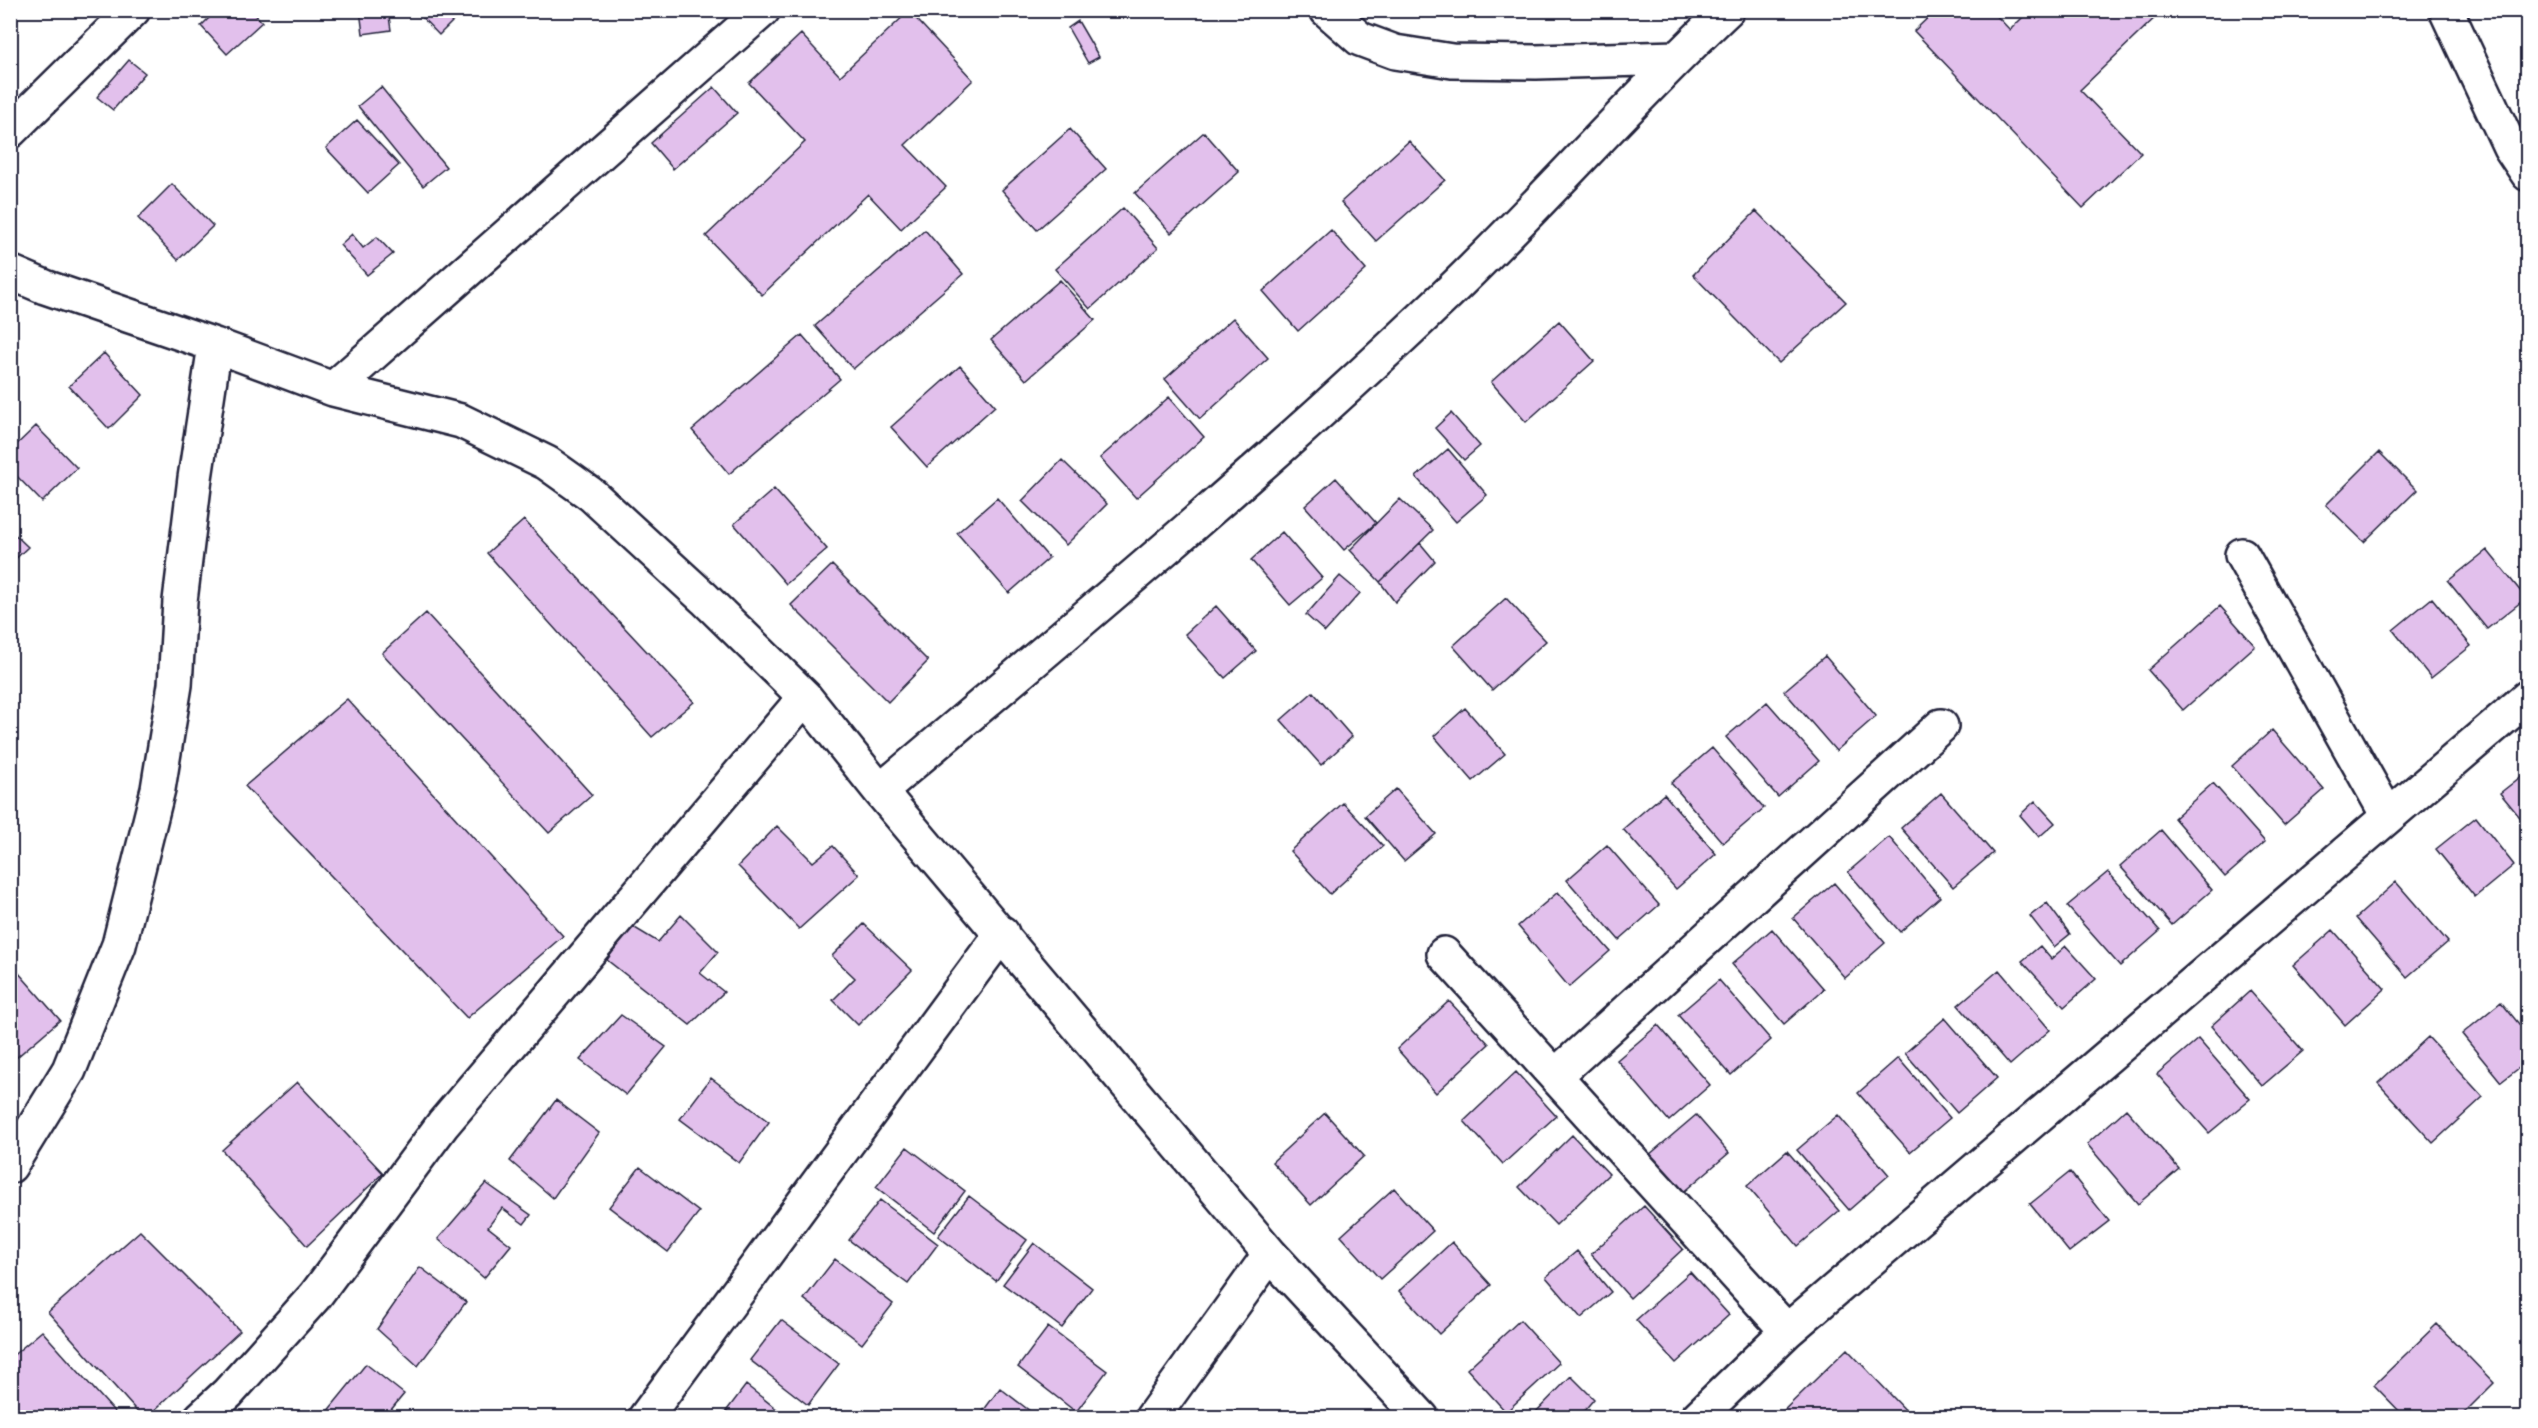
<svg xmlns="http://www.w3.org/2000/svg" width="2538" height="1428" viewBox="0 0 2538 1428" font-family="Delius,sans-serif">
<rect width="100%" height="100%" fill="#fff"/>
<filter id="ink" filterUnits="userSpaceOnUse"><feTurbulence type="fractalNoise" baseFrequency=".0167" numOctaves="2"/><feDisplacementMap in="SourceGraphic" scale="12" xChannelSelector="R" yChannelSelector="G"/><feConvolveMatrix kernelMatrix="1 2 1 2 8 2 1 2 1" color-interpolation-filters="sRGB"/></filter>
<g filter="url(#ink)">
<path fill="#e2c0ec" stroke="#22223b" stroke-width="1.5" d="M217 10H251L262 22 227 54 201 26Z
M360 10H388L391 30 363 34Z
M415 10H464L439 35Z
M922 10H934L928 17Z
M1936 10H1991L2010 30 2030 10H2163L2080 90 2141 153 2083 208 1914 31Z
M909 11 973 80 905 145 946 187 901 229 868 194 762 295 706 236 805 142 749 83 801 34 840 76Z
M1078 21 1099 57 1088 63 1068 28Z
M129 60 145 73 113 110 97 97Z
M381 87 446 167 423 186 358 106Z
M714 87 737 113 673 169 651 143Z
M357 120 399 165 368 193 326 148Z
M1070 129 1106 169 1037 230 1002 190Z
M1204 132 1239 172 1171 233 1135 193Z
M1409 141 1445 180 1376 241 1341 202Z
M172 184 213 226 178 260 138 218Z
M1123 208 1158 248 1090 309 1055 269Z
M1756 211 1846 302 1779 363 1693 275Z
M925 230 963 274 853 369 815 326Z
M1331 230 1366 270 1298 331 1263 291Z
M352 234 363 248 377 237 393 254 367 275 340 245Z
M1060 280 1095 320 1026 380 991 340Z
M1233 318 1268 358 1200 419 1165 379Z
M1559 321 1594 361 1526 422 1491 382Z
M802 335 840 379 729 474 692 430Z
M104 353 143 395 109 429 69 386Z
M960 366 995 406 927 467 891 427Z
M1169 397 1204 437 1136 498 1100 458Z
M1451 413 1480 446 1464 460 1435 428Z
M36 426 77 468 42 502 10 469V451Z
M1448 449 1487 495 1456 522 1416 477Z
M2379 452 2417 490 2364 542 2326 505Z
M1062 460 1107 504 1066 545 1022 501Z
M1336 478 1376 523 1344 550 1305 506Z
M774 489 827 549 786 584 734 524Z
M997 498 1049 558 1009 593 957 533Z
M1400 499 1433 530 1380 582 1350 550Z
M524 520 694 702 652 737 487 553Z
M10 530 28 547 10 564Z
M1282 532 1322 578 1290 605 1251 560Z
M1420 543 1435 561 1395 602 1380 582Z
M2487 550 2526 598 2487 629 2448 581Z
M832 565 928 661 888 702 791 605Z
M1340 576 1360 593 1325 632 1306 615Z
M1506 598 1546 641 1492 690 1453 646Z
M2432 598 2471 646 2431 678 2393 630Z
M1216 606 1256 651 1225 678 1185 634Z
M2220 606 2255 646 2183 710 2148 670Z
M426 613 592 795 549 833 382 653Z
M1825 656 1876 716 1836 751 1784 691Z
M1313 692 1352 737 1321 765 1281 720Z
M347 699 563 936 467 1018 245 786Z
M1767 702 1819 761 1778 797 1726 737Z
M1465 708 1505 754 1473 781 1434 736Z
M2272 730 2324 790 2284 825 2232 766Z
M1712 748 1764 808 1723 843 1671 783Z
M2528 771V827L2500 793Z
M2213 783 2265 842 2225 877 2174 818Z
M1396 789 1436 834 1404 861 1365 816Z
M1941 793 1993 853 1953 887 1901 828Z
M1664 794 1716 854 1676 889 1623 829Z
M2035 801 2055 823 2039 837 2020 815Z
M1343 803 1383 846 1330 894 1290 851Z
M2476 817 2514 865 2475 897 2436 849Z
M777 826 813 862 833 846 859 875 799 929 738 866Z
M2161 830 2212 890 2172 925 2120 866Z
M1889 837 1940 897 1900 932 1848 872Z
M1607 845 1659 905 1619 940 1567 880Z
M2108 872 2160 931 2120 966 2067 906Z
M2396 882 2448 942 2407 977 2356 918Z
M1834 883 1885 943 1845 978 1793 918Z
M1558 892 1610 951 1569 987 1518 926Z
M2047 903 2070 934 2054 947 2030 916Z
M681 915 718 952 700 973 724 992 690 1025 607 960 630 925 658 942Z
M864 924 912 970 858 1025 833 1000 855 978 832 956Z
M1772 929 1824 989 1784 1024 1732 964Z
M2333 930 2385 989 2345 1025 2293 965Z
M2040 946 2051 959 2066 946 2096 979 2064 1007 2022 961Z
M10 963 60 1020 10 1063Z
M1999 970 2050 1030 2010 1065 1958 1005Z
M1719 980 1771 1040 1731 1075 1678 1015Z
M2250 991 2303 1051 2262 1086 2211 1026Z
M1449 1001 1489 1044 1436 1093 1397 1049Z
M2501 1002 2528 1035V1061L2501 1082 2462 1034Z
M621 1015 666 1047 626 1095 580 1060Z
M1945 1018 1997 1078 1957 1113 1905 1053Z
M1658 1025 1710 1085 1669 1121 1617 1060Z
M2428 1037 2483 1097 2433 1143 2378 1083Z
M2198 1039 2250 1099 2209 1133 2157 1074Z
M1898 1058 1950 1118 1910 1152 1858 1093Z
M1516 1072 1556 1116 1503 1164 1464 1121Z
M711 1078 769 1122 739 1163 680 1119Z
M297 1082 383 1173 307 1246 222 1150Z
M556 1100 599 1133 553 1198 510 1161Z
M2126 1109 2179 1169 2138 1204 2087 1144Z
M1325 1113 1364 1156 1311 1205 1272 1162Z
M1696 1115 1729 1153 1681 1194 1649 1155Z
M1838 1115 1889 1175 1849 1210 1797 1150Z
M1572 1135 1609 1174 1556 1225 1519 1187Z
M907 1147 965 1191 934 1232 876 1187Z
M1787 1151 1839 1211 1798 1246 1747 1186Z
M640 1167 699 1212 668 1252 609 1207Z
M2070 1172 2109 1221 2069 1252 2030 1204Z
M486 1183 531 1215 524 1224 502 1208 488 1227 511 1245 484 1278 438 1239Z
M1394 1188 1433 1231 1380 1279 1341 1236Z
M969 1196 1027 1240 996 1281 938 1236Z
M880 1200 938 1244 908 1284 849 1240Z
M1644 1206 1683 1249 1630 1298 1591 1254Z
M140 1231 240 1331 146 1418H143L48 1312Z
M1452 1242 1491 1285 1439 1334 1399 1291Z
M1034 1243 1092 1288 1062 1328 1003 1284Z
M1577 1251 1611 1292 1581 1318 1546 1277Z
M835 1259 893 1304 862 1344 804 1299Z
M420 1267 466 1302 418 1366 377 1329Z
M1690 1272 1729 1315 1676 1363 1636 1320Z
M781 1320 839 1364 808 1405 750 1360Z
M1520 1320 1559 1363 1506 1412 1467 1369Z
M2437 1324 2494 1383 2459 1418H2406L2374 1385Z
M1048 1327 1107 1371 1076 1412 1018 1367Z
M42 1331 120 1418H10V1358Z
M1847 1349 1913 1418H1776Z
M366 1364 404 1394 390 1411 398 1418H322Z
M1571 1376 1594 1399 1578 1418H1530Z
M746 1385 788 1418H721Z
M1000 1388 1039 1418H978Z
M1235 1410 1242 1418H1227Z"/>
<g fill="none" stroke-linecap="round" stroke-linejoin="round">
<defs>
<path id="minor" d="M1327 10 1360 39 1395 52 1452 61 1536 62 1677 58
M2446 10 2510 147 2528 174
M10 131 133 10
M10 272 45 287 215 345 333 389 461 421 547 463 592 495 705 599 805 697 880 791 1270 1254 1422 1418
M333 389 763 10
M2242 555 2388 816
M880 791C1070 630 1262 471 1442 299 1540 206 1628 103 1727 10
M1444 954 1787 1331
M1556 1075 1941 726
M10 1166 69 1070 119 945 158 789 175 685 180 601 195 478 215 345
M201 1418 228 1393 315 1296 443 1124 805 697
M645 1418 1002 933
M1152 1418 1270 1254
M1697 1418 1787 1331 2528 697"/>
</defs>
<use href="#minor" stroke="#22223b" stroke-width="38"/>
<use href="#minor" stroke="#fff" stroke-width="33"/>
</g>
</g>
<rect width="2538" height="1428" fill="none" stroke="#fff" stroke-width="36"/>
<rect x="18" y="18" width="2502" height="1392" fill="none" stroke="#22223b" stroke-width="2" filter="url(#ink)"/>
</svg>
